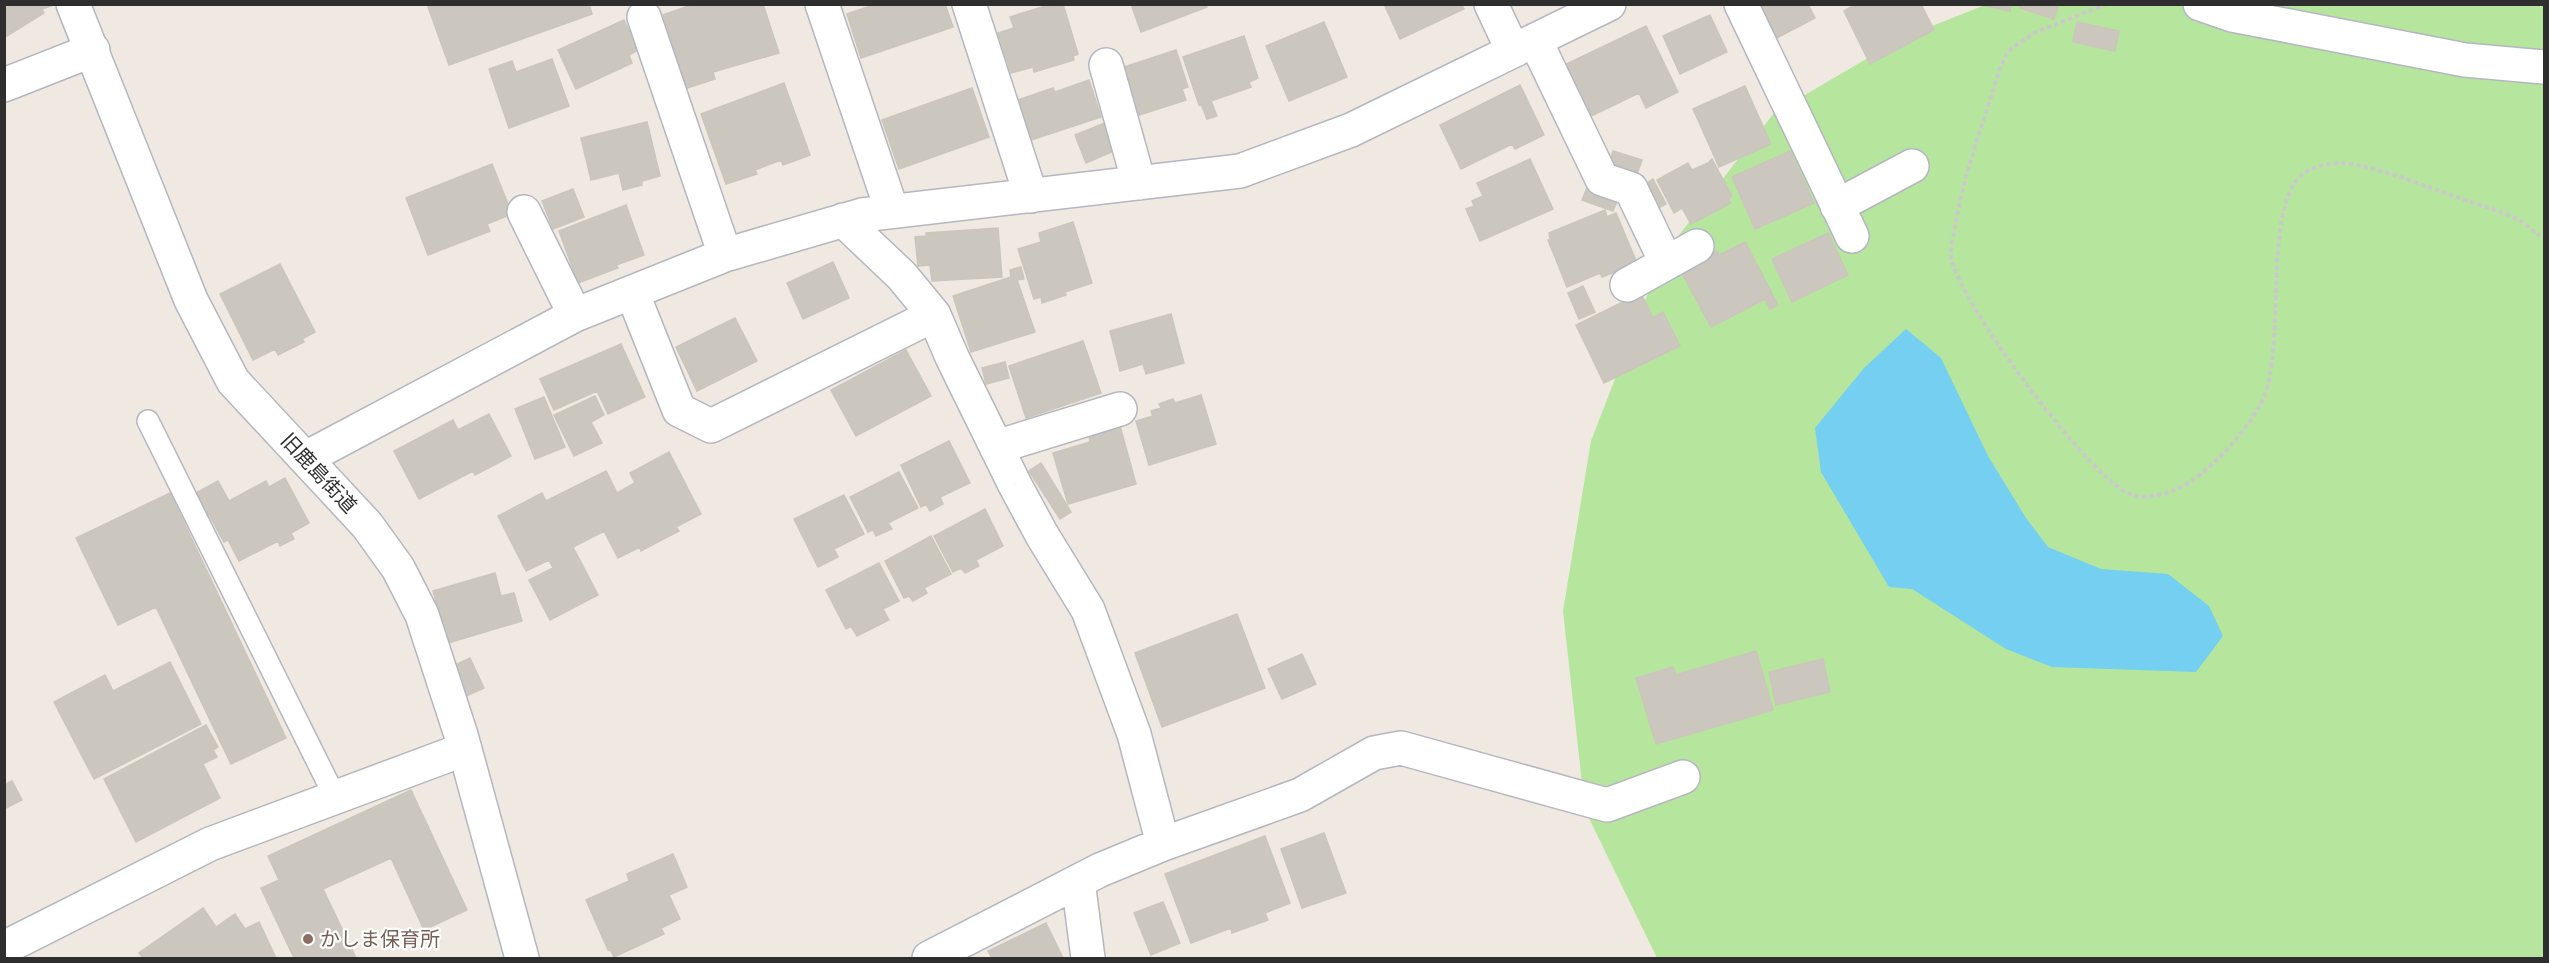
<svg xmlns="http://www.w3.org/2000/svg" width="2549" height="963" viewBox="0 0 2549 963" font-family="Karla,'Noto Sans JP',sans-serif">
<rect width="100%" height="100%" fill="#efe9e1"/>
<path fill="#b6e59e" d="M1985 5H2544V958H1657L1585 810 1563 611 1591 441 1662 257 1774 113 1902 38Z"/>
<path fill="#75cff0" d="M1906 329 1941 358 1988 456 2026 518 2048 547 2101 569 2168 574 2209 606 2223 636 2196 672 2052 667 2006 649 1912 589 1889 587 1821 472 1815 428 1864 368Z"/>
<path fill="#cbc7bf" stroke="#cbc5ba" stroke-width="1.5" d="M4 4H51V6L42 9 44 13 4 38Z
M427 4H589L592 14 449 65Z
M694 4H763L779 53 713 72 715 79 687 88 663 15Z
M876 4H945L953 27 861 58 847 14Z
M1052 4H1063L1078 54 1073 56 1074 60 1034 72 1033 67 1011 73 998 33 1014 28 1010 17Z
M1131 4H1206L1207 7 1141 32Z
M1384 4H1461L1464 9 1400 39Z
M1759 4H1808L1815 18 1777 38Z
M1856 4H1921L1934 30 1870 64 1844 11Z
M1977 4H2011L2010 11Z
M2022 4H2059L2054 19 2020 8Z
M1710 15 1727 52 1680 74 1663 36Z
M624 20 638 50 629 55 632 63 576 89 558 50Z
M1324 22 1347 77 1289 101 1266 46Z
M2077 22 2119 31 2115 51 2073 42Z
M1646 26 1678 92 1646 108 1639 93 1589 117 1560 67Z
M1244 36 1258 78 1249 82 1251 87 1211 101 1217 116 1207 119 1201 104 1199 105 1183 57Z
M1176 50 1188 87 1182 89 1186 100 1133 117 1118 69Z
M552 59 569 106 509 128 489 69 512 61 516 72Z
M1089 80 1101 117 1031 140 1018 100 1053 88 1055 92Z
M784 83 810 155 783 165 781 160 755 170 757 174 726 184 701 114Z
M1520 85 1544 135 1515 149 1512 144 1461 169 1440 125Z
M1745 86 1771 144 1719 167 1693 109Z
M972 88 989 137 899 169 882 120Z
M647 122 660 176 642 181V185L623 190 619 173 591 180 581 138Z
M1105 123 1116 150 1086 163 1075 135Z
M1613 151 1642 160 1637 174 1609 165Z
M1790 151 1814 203 1755 229 1732 177Z
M1530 159 1553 209 1480 241 1466 209 1474 206 1472 201 1483 196 1477 183Z
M1712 159 1732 196 1728 198 1731 203 1691 224 1682 208 1674 213 1657 180 1688 163 1692 170 1708 163Z
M492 164 512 214 487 224 490 231 428 255 406 198Z
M1653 179 1666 204 1655 210 1642 186Z
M1587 188 1618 199 1613 211 1582 200Z
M573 189 584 217 553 229 542 201Z
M626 205 644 255 616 265 618 268 578 283 559 231Z
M1605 210 1607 217 1616 213 1637 263 1602 277 1600 273 1567 287 1548 240 1550 239 1549 233Z
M1073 222 1092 283 1065 292 1066 295 1042 303 1041 297 1034 299 1018 249 1041 242 1039 233Z
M998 228 1002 277 932 281 930 265 918 266 915 237 926 236V233Z
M1828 233 1848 275 1792 302 1772 259Z
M1745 242 1778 305 1770 309 1765 299 1711 327 1682 273 1690 269 1688 266 1717 251 1719 255Z
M833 262 849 298 803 319 787 283Z
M280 264 315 332 302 339 304 342 278 355 275 349 253 360 220 294Z
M1021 267 1024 279 1017 280 1035 332 971 352 953 296 1011 277 1010 270Z
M1583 286 1595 312 1579 319 1568 293Z
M1641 293 1653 318 1663 312 1680 346 1604 383 1576 325Z
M1171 314 1184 363 1146 374 1143 364 1120 371 1110 331Z
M735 318 757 361 697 391 676 347Z
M1083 341 1101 393 1026 418 1009 366Z
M621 344 645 397 608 414 597 391 554 410 540 379Z
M906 350 931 396 856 436 831 390Z
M1005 362 1009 378 986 384 982 368Z
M1201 395 1216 444 1149 465 1136 421 1153 416 1151 411 1161 408 1159 404 1173 399 1175 403Z
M595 396 604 415 591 422 602 443 574 456 554 415Z
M544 397 565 447 535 459 515 409Z
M489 414 511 456 475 475 473 471 419 499 394 451 453 420 458 430Z
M1120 426 1136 484 1068 504 1053 453 1090 442 1089 435Z
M949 441 970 483 940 497 943 504 930 511 926 504 921 507 901 465Z
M669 452 701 514 676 527 679 531 641 551 640 547 618 558 604 531 573 547 598 595 550 620 529 580 553 568 549 560 526 571 498 516 542 493 546 501 606 471 617 493 635 483 630 473Z
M1041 463 1071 512 1060 519 1029 471Z
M899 472 918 508 888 523 892 529 876 536 873 530 868 532 850 497Z
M285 478 309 523 291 533 294 539 280 546 278 541 239 561 228 540 224 542 208 513 205 515 194 494 218 481 229 501 266 481 269 487Z
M170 493 286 738 231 764 156 607 118 625 76 538Z
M844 495 864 534 834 549 838 557 818 567 794 519Z
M985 509 1003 546 976 560 979 566 965 573 961 568 953 572 934 536Z
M931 536 951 574 924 588 927 593 913 601 909 596 904 598 885 561Z
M879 563 899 601 883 609 889 620 857 636 851 626 846 629 826 590Z
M495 573 501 596 514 593 522 621 448 643 433 591Z
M1237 614 1265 688 1162 727 1135 653Z
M1756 651 1773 710 1656 744 1636 678 1673 667 1676 675Z
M1302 654 1316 684 1282 699 1268 669Z
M470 658 484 688 466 696 453 666Z
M1823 659 1830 692 1776 705 1769 672Z
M170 662 201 724 94 779 54 702 105 675 113 691Z
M206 725 218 747 213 750 217 757 203 764 220 798 136 842 104 779Z
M12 781 22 800 4 809V785Z
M411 790 467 910 424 930 391 858 323 889 356 958H294L261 888 279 880 268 856Z
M1324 833 1346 893 1302 908 1281 849Z
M1265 836 1290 903 1265 913 1268 920 1232 933 1231 928 1191 943 1165 874Z
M673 854 687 887 669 895 680 919 661 928 664 934 614 957 610 949 608 950 586 900 629 881 627 874Z
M1163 902 1180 943 1151 955 1134 913Z
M203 908 216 927 235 914 245 929 259 922 276 958H143L139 953Z
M1046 923 1063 958H992L988 951Z"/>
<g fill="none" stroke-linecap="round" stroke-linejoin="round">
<defs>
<path id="service" d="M148 421 335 797"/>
<path id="minor" d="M73 4 191 300 233 381 367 525 398 568 422 615 461 735 522 958
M822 4 892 211
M969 4 1031 196
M1491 4 1513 51
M1741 4 1852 236
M2200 4 2232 15 2465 60 2544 67
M644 17 725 255
M1535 40 1602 179 1631 189 1666 262
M1106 65 1139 183
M4 85 93 50
M1837 206 1912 166
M524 212 575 315
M843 220 902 276 934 315 952 357 1015 485 1042 535 1088 610 1134 734 1163 844
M1627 285 1697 246
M632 292 679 410 711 426 934 315
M996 447 1120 409
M306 458 575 315 725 255 862 215 1240 171 1351 130 1609 4
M1078 881 1088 958
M4 948 210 844 465 749
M929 958 1100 870 1163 844 1300 795 1374 753 1401 748 1607 805 1683 777"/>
</defs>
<use href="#service" stroke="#b4b7c1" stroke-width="24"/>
<use href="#minor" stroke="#b4b7c1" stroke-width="36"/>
<path stroke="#c9c9c9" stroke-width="4" stroke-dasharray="4.5 3" stroke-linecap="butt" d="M2107 4 2034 33 2008 51 2001 65C1985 118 1964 172 1955 227 1954 236 1950 247 1951 256 1956 299 2092 482 2132 495 2150 501 2179 490 2193 480 2219 460 2247 431 2262 401 2288 350 2260 199 2306 172 2320 164 2335 162 2351 164 2388 170 2426 187 2462 199 2480 206 2500 210 2517 219 2525 223 2533 231 2540 236"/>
<use href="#service" stroke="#fff" stroke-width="21"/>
<use href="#minor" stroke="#fff" stroke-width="33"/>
</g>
<circle fill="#8d6e63" stroke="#fff" stroke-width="2" cx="308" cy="939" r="6"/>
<g text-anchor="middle" stroke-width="4.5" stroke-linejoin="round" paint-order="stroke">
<g font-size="20" fill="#2e2e2e" stroke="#fff">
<text transform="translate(319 473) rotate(47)" y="7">旧鹿島街道</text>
</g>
<g font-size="20" fill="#785e54" stroke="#fff" text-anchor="start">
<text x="320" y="946">かしま保育所</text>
</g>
</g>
<rect width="2549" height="963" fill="none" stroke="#2e2e2e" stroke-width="12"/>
</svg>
